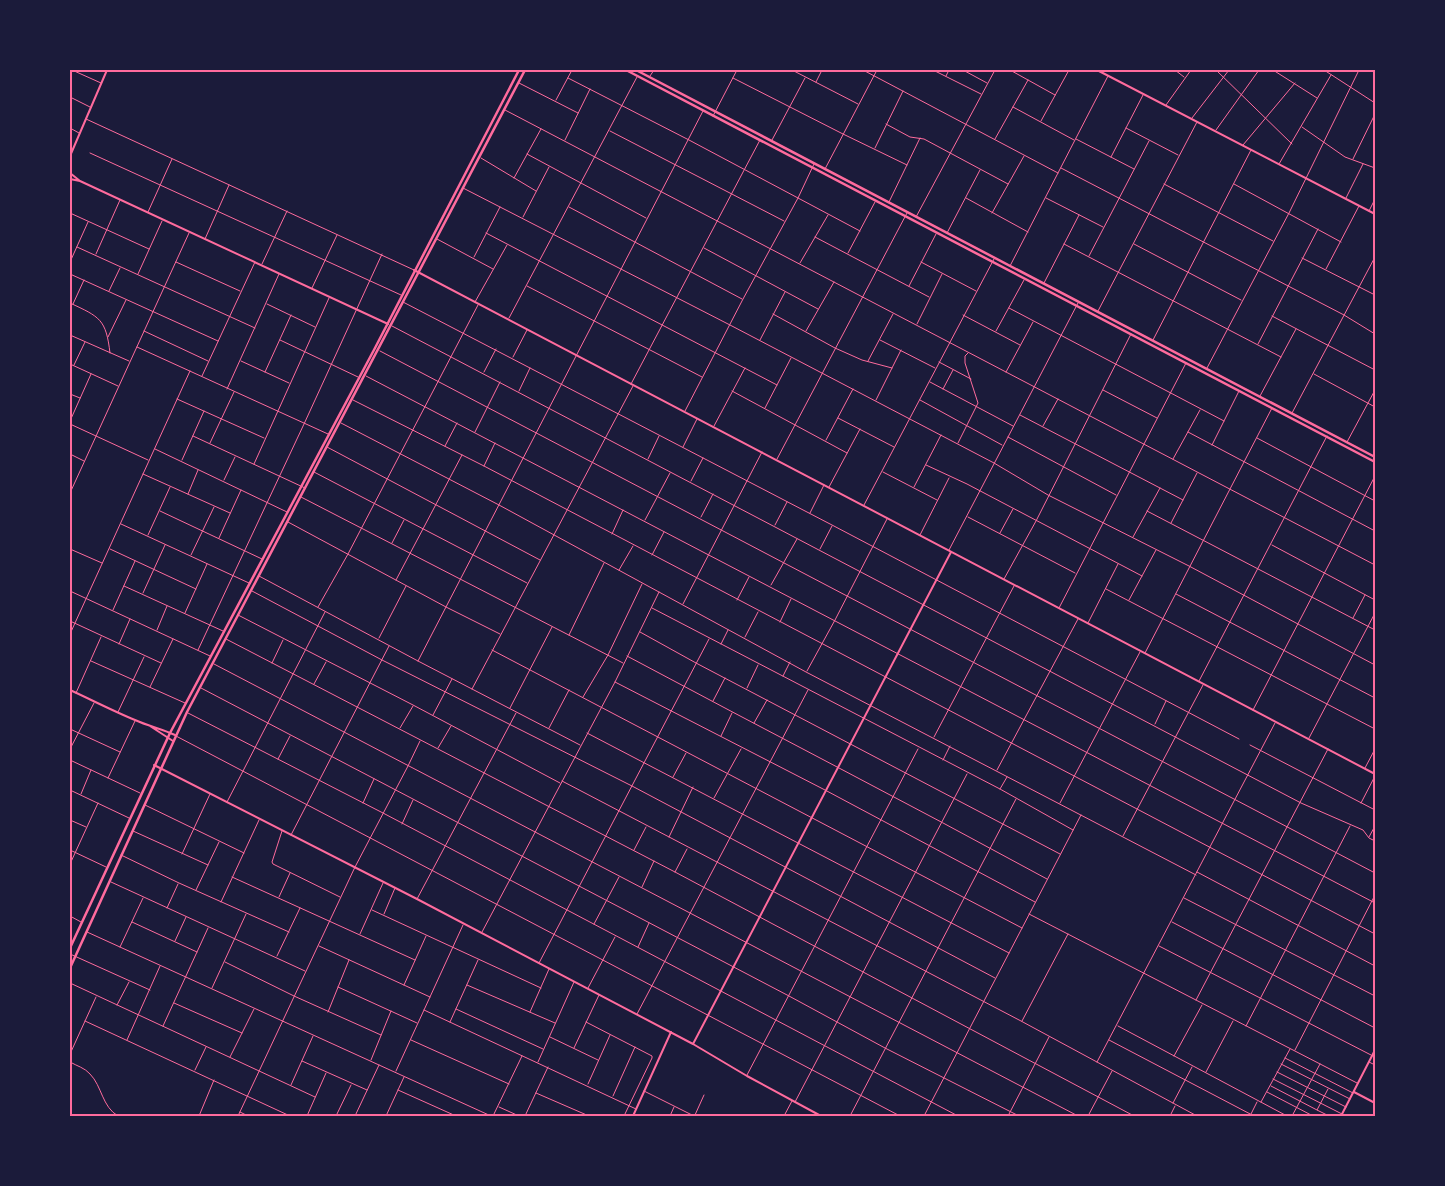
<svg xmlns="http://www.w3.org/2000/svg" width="1445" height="1186" viewBox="0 0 1445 1186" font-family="'Noto Sans',sans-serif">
<rect width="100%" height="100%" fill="#1b1b3a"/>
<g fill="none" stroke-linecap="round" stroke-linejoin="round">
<path stroke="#ff6b9d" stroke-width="1" d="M72 70 101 83
M792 70 858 104
M863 70 1058 173
M933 70 981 94
M963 70 987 83
M1010 70 1055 95
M1175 70 1184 77
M1216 70 1292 144
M1273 70 1317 98
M1324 70 1375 103
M650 76 654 70
M946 76 949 70
M568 78 689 140 860 231
M733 78 843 134 907 165
M816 82 822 70
M519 83 578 113
M70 97 90 107
M556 100 572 70
M1166 105 1191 70
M1013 107 1074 140
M505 110 1375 565
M713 116 737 70
M1192 118 1229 70
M86 119 414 270
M1041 121 1069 70
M886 124 910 137 924 139 1008 184
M1302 127 1345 157 1375 168
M70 128 79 133
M1126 128 1178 155
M1216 130 1259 70
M610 131 784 221
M995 139 1028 80
M1076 139 1134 169
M565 140 590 89
M772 140 805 78
M1243 145 1295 83
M875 148 903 91
M90 153 401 295
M527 154 646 218
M1111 157 1143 95
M481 158 536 191
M1353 159 1375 114
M1279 164 1331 75
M1061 168 1344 315 1375 334
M825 169 877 70
M514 178 541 129
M1164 184 1273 241
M1234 184 1341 242
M463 188 730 325 994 463 1048 495 1189 566 1375 665
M966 198 1028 232
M1046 198 1103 227
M1346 198 1363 164
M889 202 920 138
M569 207 742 299
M1369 211 1375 199
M148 212 172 159
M70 213 149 249
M992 213 1024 156
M523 217 549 167
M916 217 995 70
M486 233 777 385
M947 233 980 170
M815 237 929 297
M205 239 229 185
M437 239 493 269
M1064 244 1281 357
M1134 244 1241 300
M77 247 255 328
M704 248 818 309
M848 253 875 202
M96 254 120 200
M1089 256 1149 141
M474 257 500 207
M1302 258 1375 295
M70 262 88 222
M176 262 240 291
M921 262 976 291
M800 263 828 215
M262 264 287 211
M1010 266 1108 76
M1326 269 1359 206
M70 274 218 341
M138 274 162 221
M1044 283 1079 215
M527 286 702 377
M909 286 936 234
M312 288 337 235
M109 291 120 268
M403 302 832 525 1239 739
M475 302 507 245
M70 303C100 317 106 319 110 353
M73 304 84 280
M267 304 315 327
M1009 308 1224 421
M1098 311 1197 122
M773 314 835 348 862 360 892 368
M963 315 1020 345
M1272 316 1375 370
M509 318 637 77
M917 324 942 274
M392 326 1301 803 1363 830 1369 838 1375 841
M144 331 208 361
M806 331 834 282
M996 331 1024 280
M70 335 129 361
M108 337 126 300
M280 340 358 377
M760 340 785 292
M880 340 935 368
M1153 340 1251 150
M1258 344 1318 229
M137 347 328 434
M380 351 1375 873
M513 357 527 330
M241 361 289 383
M868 361 893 314
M939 362 971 379
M70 364 118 386
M74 365 85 342
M1207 368 1289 213 1359 70
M265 372 291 315
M484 372 496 349
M1006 372 1033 322
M1314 374 1375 407
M202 376 255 262
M366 376 1375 903
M930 382 1013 426
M631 384 760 140
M227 389 279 274
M943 389 953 370
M1103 390 1157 418
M519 391 530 368
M732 391 847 453
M70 394 80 398
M1260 396 1296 329
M177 399 264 438
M353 400 484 466 1375 934
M876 400 901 350
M920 400 1002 445
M765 408 791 358
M685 411 743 299 798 198 814 164
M1292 413 1375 257
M1020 415 1183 500
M838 418 894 447
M70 421 91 374
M341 423 499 505 806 672 1196 875
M70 424 148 460
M714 426 745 368
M1043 426 1058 399
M475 432 500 382
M1188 432 1375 531
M193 436 305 488
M1008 437 1116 495
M1257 438 1375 501
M826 440 853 389
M1347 442 1375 390
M210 443 234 392
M958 443 978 403 965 363V356L968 353
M1212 445 1239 391
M445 446 457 423
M327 447 540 560
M683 447 697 419
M155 449 287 512
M70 454 84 461
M648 459 659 436
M777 459 907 213
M1173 459 1200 410
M182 460 204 411
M254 464 329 298
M926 465 967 484 1142 576
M484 466 495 443
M314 472 527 583
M883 472 937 500
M143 474 230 513
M224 480 235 457
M691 481 703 458
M829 487 860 429
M914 487 941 435
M70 493 189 233
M188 494 198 470
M301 497 623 663
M864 505 994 259
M160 511 262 559
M1147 511 1375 630
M810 513 824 485
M701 517 713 494
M968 517 1075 573
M645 520 670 473
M288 522 446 607 500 634
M1171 523 1197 473
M121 524 249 583
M775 525 787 502
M1000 533 1013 509
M612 534 623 510
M148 535 170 487
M920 535 949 478
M1133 537 1160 488
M219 538 241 490
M392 543 404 520
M1272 545 1375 600
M70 549 102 563
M110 549 196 589
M820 549 832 526
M949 550 1078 303
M191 555 214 507
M652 555 664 532
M619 570 633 546
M259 576 418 661 580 745
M1004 579 1036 521 1131 334
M396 580 462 455
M771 585 797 539
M124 586 223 631
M1106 589 1375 729
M70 591 210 656
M252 591 382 660 632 786 995 978
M143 593 165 545
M1176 594 1375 698
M737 600 749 577
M1129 600 1156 550
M683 604 762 452
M318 607 348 554 478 305
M652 608 1000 789 1073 830
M1059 608 1186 363
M113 610 135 561
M185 613 207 564
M238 615 413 705 560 783
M1353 618 1365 595
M70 621 161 663
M780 622 791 599
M1088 623 1118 564
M157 630 167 606
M640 632 696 663 1060 854
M70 634 190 371
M569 635 604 563
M745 637 758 612
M379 638 406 586
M226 639 675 872 1134 1116
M119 644 130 619
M721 644 728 630
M198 650 304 424 382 254
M492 650 1022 928
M1145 653 1272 408
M627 656C767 731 908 803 1047 879
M91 661 185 703
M418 661 703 111
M272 663 283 640
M214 664 1078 1116
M807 671 835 620 887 519
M783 676 790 662
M1199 681 1327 436
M615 682 825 790 1035 902
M314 684 326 662
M150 687 173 639
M201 688 789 996 885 1048 1019 1116
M747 688 758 665
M472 689 633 386
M76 693 101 637
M583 697 608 655 642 584
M713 701 725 678
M510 708 552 627
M1253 710 1375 476
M118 712 144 657
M188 713 383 813 958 1116
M433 715 452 679
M754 723 767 700
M1155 724 1166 701
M400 728 413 706
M549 728 569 690
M70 729 120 752
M587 733 1009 953
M176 736 900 1116
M721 736 732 713
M934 737 1014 586
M1309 738 1375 613
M1250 745 1375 810
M438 748 451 726
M70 749 94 703
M278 759 290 736
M70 760 140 793
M943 760 950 746
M1365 768 1375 749
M997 770 1078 619
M673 777 686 753
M108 778 135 721
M562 781 1021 1021 1197 1116
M1000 789 1007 777
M70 790 129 818
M81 794 91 770
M714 798 741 749
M227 802 325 612
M363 803 374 779
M1060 803 1140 652
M1361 803 1375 776
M145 805 244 853
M70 820 86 827
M402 824 413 800
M133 831 208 865
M282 831 272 862 273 864 340 897
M291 835 389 646
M1123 836 1203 685
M669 837 693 787
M1369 837 1375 826
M70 850 106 867
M634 850 646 827
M182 854 210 794
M121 855 179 883 289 932
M70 864 98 803
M675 872 687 849
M1197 872 1375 966
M232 877 415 960
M111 882 305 971
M642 887 654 861
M196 890 219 842
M279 897 290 873
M1184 898 1375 996
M417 899 516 713
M221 902 259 820
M167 908 178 884
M372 910 541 988
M384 914 395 888
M1029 914 1357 1083
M70 916 81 922
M132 922 197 952
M1172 922 1375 1028
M594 924 619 877
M87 932 491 1116
M482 932 615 682 659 592
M360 934 383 883
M175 941 186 917
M319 946 430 997
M1159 946 1371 1055
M120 947 143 898
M638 947 649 923
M70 954 150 990
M277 956 300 908
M225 962 294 996 381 1035
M539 963 709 639
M70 983 315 1097
M404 985 426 936
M467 985 555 1023
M338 987 417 1023
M212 988 246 914
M588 988 615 937
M1196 1000 1328 749
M174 1003 242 1033
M117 1005 129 982
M456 1009 543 1049
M424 1010 636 1109
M328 1012 349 960
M530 1012 549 969
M637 1014 808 690
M85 1021 290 1116
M1022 1021 1068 934
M450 1022 478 960
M586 1022 652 1056V1058L624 1116
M163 1026 208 928
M1118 1026 1287 1116
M1246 1026 1350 826
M550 1037 598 1060
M127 1040 160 966
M411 1040 509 1084
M1109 1040 1254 1116
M574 1048 599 995
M1295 1050 1375 895
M70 1054 96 997
M1174 1056 1202 1005
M230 1057 254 1009
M1285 1058 1353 1093
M371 1060 391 1011
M302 1061 367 1090
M70 1062C77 1066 85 1068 90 1074 102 1086 102 1107 118 1116
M538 1062 574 982
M1097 1062 1275 723
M1369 1062 1375 1065
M1281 1064 1350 1099
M195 1070 206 1047
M396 1071 463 925
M1206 1072 1233 1021
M1277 1072 1346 1107
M747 1075 918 749
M1273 1079 1342 1114
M588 1084 610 1035
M291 1085 313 1036
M1271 1086 1317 1110
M1328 1089 1317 1110 1329 1116
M398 1090 456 1116
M644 1091 694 1116
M1267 1092 1313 1116
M536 1093 589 1116
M613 1096 635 1047
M795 1102 967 774
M1261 1102 1290 1049
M1173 1103 1192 1067
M499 1107 519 1116
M240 1112 248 1116
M695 1115 704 1095
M199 1116 214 1080
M238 1116 355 867 408 766 420 741
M307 1116 326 1073
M336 1116 351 1085
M355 1116 379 1065
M386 1116 404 1077
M493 1116 522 1056
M525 1116 548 1067
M670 1116 674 1107
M784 1116 792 1101
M850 1116 1016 799
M924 1116 1081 815
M1008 1116 1049 1037
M1088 1116 1112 1071
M1170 1116 1175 1106
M1250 1116 1257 1102
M1292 1116 1320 1064"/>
<path stroke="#ff6b9d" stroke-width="2" d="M1097 70 1375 214
M70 156 107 70
M70 173 80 181
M70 179 80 181 388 324
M414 270 1375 774
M70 690C92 700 113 711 135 720 148 726 162 729 175 735
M150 726 173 741
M154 765 417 899 693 1044
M1354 1092 1375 1103
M633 1116 671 1032
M821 1116 747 1076 693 1044 951 552
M1341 1116 1375 1050"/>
<path stroke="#ff6b9d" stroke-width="2.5" d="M626 70 1375 462
M636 70 1375 457
M70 948 170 733 375 348 519 70
M70 968 187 712 525 70"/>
</g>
<rect width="1445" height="1186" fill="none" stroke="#1b1b3a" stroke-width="142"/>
<rect x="71" y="71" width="1303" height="1044" fill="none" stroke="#ff6b9d" stroke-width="2"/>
</svg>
